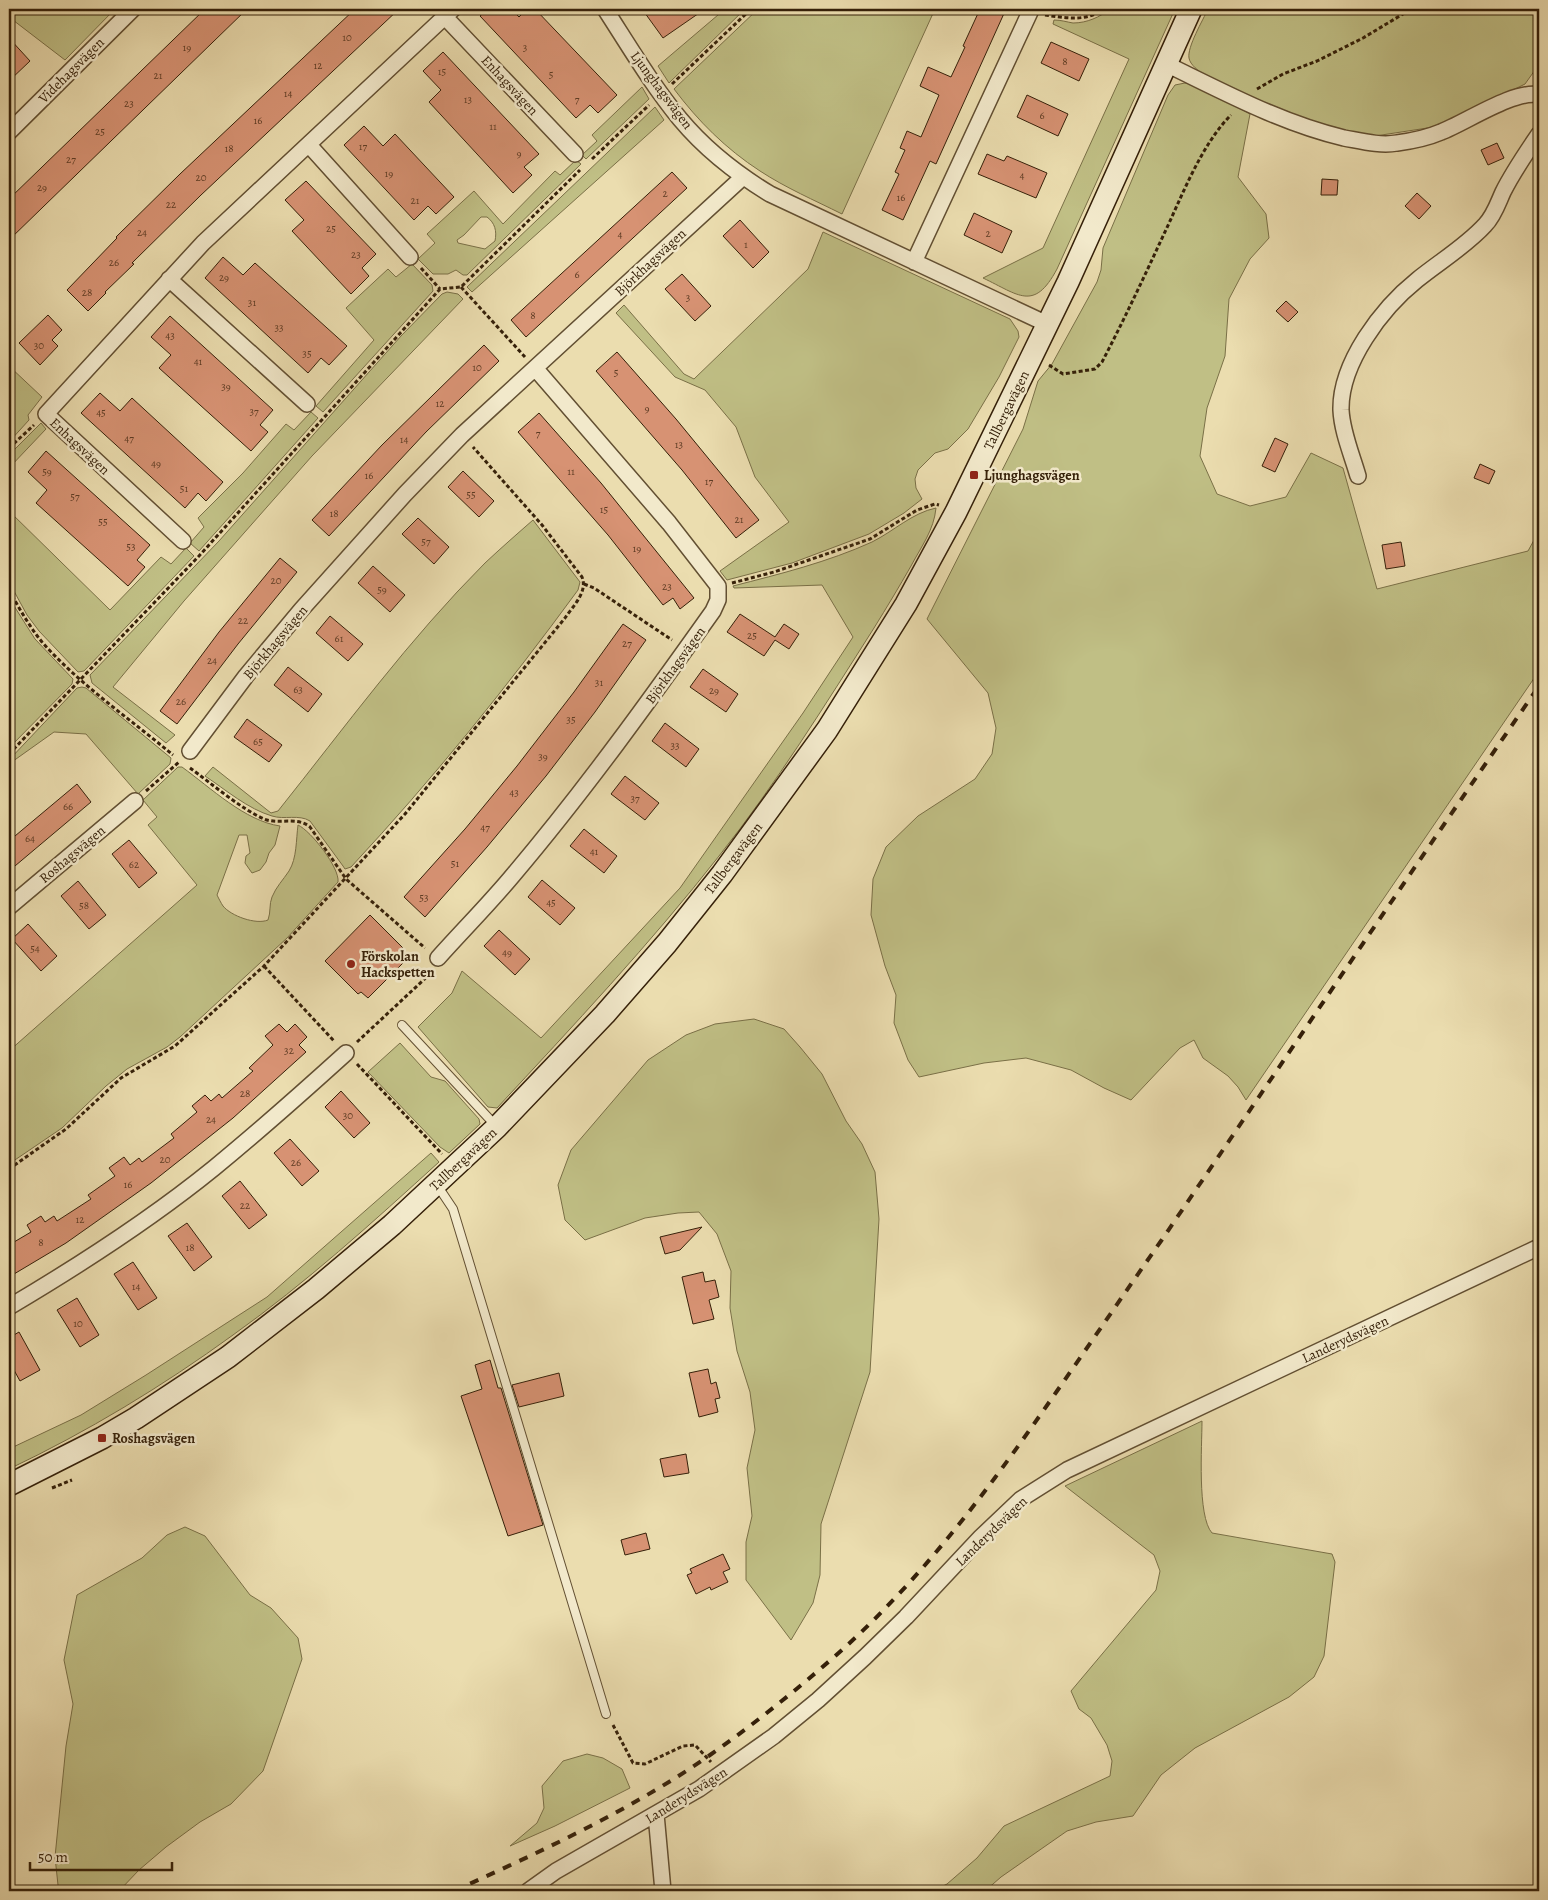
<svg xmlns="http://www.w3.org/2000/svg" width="1548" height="1900" viewBox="0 0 1548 1900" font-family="Alegreya,serif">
<rect width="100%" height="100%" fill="#ebddaf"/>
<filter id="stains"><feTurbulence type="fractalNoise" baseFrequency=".004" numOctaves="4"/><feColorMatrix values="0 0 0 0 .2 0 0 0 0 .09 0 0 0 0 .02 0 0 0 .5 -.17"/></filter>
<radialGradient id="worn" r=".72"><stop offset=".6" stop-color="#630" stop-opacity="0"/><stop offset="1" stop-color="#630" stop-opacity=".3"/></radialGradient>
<path fill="#c0bf85" stroke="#7a7047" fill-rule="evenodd" d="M9 9H115L65 60 9 17Z
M725 9H745L669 83 658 66Z
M758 9H935L842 214C814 200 786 188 760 171 726 149 698 121 674 89Z
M1110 9H1175L1057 269C1034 312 1019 295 983 278L1043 248 1129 59 1053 24 1054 20C1061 20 1067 22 1073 23 1087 23 1100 17 1110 9Z
M1208 9H1539V70H1535L1525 84 1463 115 1434 127 1375 136 1315 125 1289 117 1205 76C1199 71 1190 65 1189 58 1187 47 1203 20 1208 9Z
M1185 83 1194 84 1250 114 1238 177 1266 214 1269 238 1250 259 1229 299 1225 356 1207 408 1200 456 1217 494 1250 506 1286 497 1311 453 1343 468 1377 589 1528 551 1539 531V671L1246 1100 1238 1087 1228 1076 1203 1058 1194 1040 1180 1048 1131 1100 1104 1088 1071 1070 1026 1058 984 1063 919 1077 908 1060 894 1023 896 995 885 966 871 915 873 879 886 847 918 816 975 779 992 754 996 728 988 693 927 619 1023 429 1038 381 1052 364 1097 282 1101 270 1103 248 1168 95 1175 85Z
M642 87 649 99 586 159 582 155 597 141 592 135Z
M655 107 664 120 472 292 467 287Z
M576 160 581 164 467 275H463L456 270 448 274H433L418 259 435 243 427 234 474 191 503 224 555 171 560 175ZM481 217H487C495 223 497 231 495 241L485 249 458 243 457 240 464 235Z
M823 232 1010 319 1018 331 1019 337 999 377 968 429 948 449 935 453 918 470 915 479 916 488 922 499 904 513 869 534 792 563 727 580 720 571 789 522 755 477 736 427 705 390 675 377 616 313 624 305 684 374 694 379 808 269Z
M412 264 432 285 433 291 323 412 316 406 374 340 346 308 388 269 396 277Z
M447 292 458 294 463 299 312 456 184 601 113 687 175 735 166 743 92 683 90 675 219 541 401 336 442 294Z
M9 366 42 397 28 415 29 420 9 442Z
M311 412 318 418 199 551 190 543 204 527 198 518 243 473 286 424 294 430Z
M41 423 46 429 9 468V455Z
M936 508C934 530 921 547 911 566 899 587 887 607 874 628 825 705 776 784 719 856 650 944 573 1026 497 1108L488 1107 418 1027 452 993 462 971 541 1038 680 888 803 713 853 637 822 585 734 588 733 586C780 574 828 562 872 542 894 531 912 513 936 508Z
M9 511 110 610 161 557 171 564 186 548 194 556 84 671 78 672 39 631 27 615 9 582Z
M533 520 580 582 578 590C507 687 433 779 351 867L345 869 343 866 310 821C299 814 284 820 272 816 248 809 226 790 205 776L213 767 271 813 278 811C345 727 409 639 485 563 501 548 517 534 533 520Z
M9 598 35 639 73 679 72 684 9 748Z
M82 687 86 688 171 758 170 764 138 794 86 734 54 732 9 764V760L77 688Z
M178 767H182C211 788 245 821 280 826L275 845 269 853 266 862 260 870 252 873 245 863 246 856 250 853 247 835H239L217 895C219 899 221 903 223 906 231 916 256 925 268 920 271 912 269 904 272 897 276 887 283 880 289 871 297 858 296 840 298 825 311 831 340 868 338 882L287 938 180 1037 167 1047 127 1069 106 1086 62 1128 9 1164V1051L197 885 148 825 157 817 143 800Z
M754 1019 784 1029 800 1047 822 1074 846 1121 862 1144 875 1172 879 1219 870 1372 821 1524 820 1575 813 1603 791 1640 746 1580V1542L752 1516 747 1468 755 1430 750 1392 737 1351 730 1308 731 1271 717 1234 699 1212 678 1213 645 1218 585 1240 565 1220 558 1185 571 1150 648 1060 686 1035 715 1024Z
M400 1043 431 1077 445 1081 479 1119 480 1124 449 1153 440 1147 368 1072Z
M431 1153 439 1162C373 1222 306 1283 233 1335 163 1386 87 1432 9 1469V1449L81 1415 146 1375 267 1297Z
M1202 1421C1202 1446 1197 1516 1212 1533L1332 1554 1335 1562 1324 1656 1314 1677 1289 1697 1195 1748 1161 1775 1133 1816 1096 1822 1067 1831 1001 1877 985 1891H933L947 1884 977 1858 1004 1826 1110 1776 1112 1761 1107 1745 1091 1718 1079 1709 1071 1691 1156 1590 1160 1571 1154 1555 1065 1486Z
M185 1527 205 1536 250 1595 271 1608 298 1638 302 1659 263 1771 231 1804 200 1822 166 1847 139 1870 119 1891H65L58 1885 55 1857 66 1746 73 1704 64 1660 77 1595 142 1558 167 1535Z
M587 1754 603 1758 622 1769 630 1788 555 1826 510 1846 537 1823 544 1808 542 1786 563 1761Z"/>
<path fill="#d79273" stroke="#352009" d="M205 9H247L9 240V199Z
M355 9H399L201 195 132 263 134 264 105 292 106 293 88 311 67 290 117 238 116 237 180 174Z
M488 9H511L519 17 527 9H535L617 95 598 113 590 105 576 118 480 16Z
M642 9H705L663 38Z
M980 9H1006L936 164 930 161 903 220 882 210 899 174 895 172 905 150 900 148 907 131 921 137 939 95 920 86 928 67 951 77 965 47 963 46Z
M9 38 30 61 9 81Z
M1051 42 1089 59 1079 81 1041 63Z
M443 52 539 154 524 167 532 175 513 193 429 102 441 90 423 71Z
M1027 95 1068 114 1058 136 1017 117Z
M364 126 383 146 395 134 454 197 436 214 428 206 414 220 344 145Z
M1497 143 1504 158 1488 165 1481 150Z
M987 154 1004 161 1007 156 1047 173 1036 198 978 174Z
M672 172 687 188 526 337 511 320Z
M1322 179 1338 180 1337 195H1321Z
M306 181 376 254 362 268 369 276 351 294 292 231 304 220 285 200Z
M1417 193 1431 206 1419 219 1405 206Z
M974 213 1012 231 1002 253 964 235Z
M740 220 769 252 753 268 723 236Z
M223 257 243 275 255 263 347 346 329 365 321 358 308 373 205 278Z
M682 274 711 306 695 321 665 289Z
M1286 301 1298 312 1288 322 1276 311Z
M48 315 62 330 52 340 58 346 40 365 19 343Z
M170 316 273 410 260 425 268 432 251 451 159 368 171 355 151 337Z
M484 345 499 361 426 432 329 536 312 520 382 445Z
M617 352 676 419 759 520 736 538 682 470 596 371Z
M100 393 120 411 132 398 223 482 206 501 198 493 185 508 81 413Z
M539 413 601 483 694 598 680 609 673 598 663 605 608 535 518 432Z
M1275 438 1288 444 1275 472 1262 466Z
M46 451 150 545 137 560 145 567 128 586 36 503 47 490 28 472Z
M1480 464 1495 471 1489 484 1474 478Z
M463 471 494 501 479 517 448 487Z
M418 518 449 547 434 564 402 534Z
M1401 542 1405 566 1386 569 1382 545Z
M280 558 297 572 238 644 177 724 160 711 219 632Z
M373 566 405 595 390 612 358 583Z
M740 614 775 637 784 624 799 634 789 649 775 640 764 656 727 632Z
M330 616 363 644 348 661 316 633Z
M623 624 646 640 595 712 546 776 487 847 425 917 404 897 465 829 517 766 574 692Z
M288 667 322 694 308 712 274 685Z
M703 669 738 694 726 712 690 687Z
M247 719 282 745 269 762 234 737Z
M665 723 699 749 686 767 652 741Z
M625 776 659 803 645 820 611 794Z
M77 784 91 802 9 871V841Z
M584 829 617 856 604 873 570 846Z
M129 840 157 873 139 888 112 854Z
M542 880 575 908 560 925 528 897Z
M78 881 106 915 89 929 61 896Z
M370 915 403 948 401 950 408 958 368 998 361 992 358 994 325 961Z
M28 924 57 956 41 971 12 939Z
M499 930 530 959 515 975 484 946Z
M279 1024 287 1032 295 1024 307 1037 299 1045 306 1052 233 1118 151 1183 66 1243 9 1277V1245L31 1232 27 1225 41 1216 45 1222 54 1216 57 1221 91 1199 88 1195 115 1176 109 1168 124 1157 130 1165 139 1158 142 1162 174 1138 171 1134 197 1112 192 1106 205 1095 211 1101 219 1094 222 1098 253 1071 249 1068 273 1045 265 1036Z
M341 1091 370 1123 354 1138 325 1107Z
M290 1139 319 1171 302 1186 274 1153Z
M240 1181 267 1215 249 1229 222 1196Z
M187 1223 212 1257 194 1271 168 1236Z
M702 1227 680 1250 665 1254 660 1237Z
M133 1262 157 1298 138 1310 114 1274Z
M703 1272 705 1282 715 1280 719 1297 709 1300 714 1319 693 1324 682 1277Z
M77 1298 99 1335 80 1347 57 1310Z
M19 1332 40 1370 20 1381 9 1361V1338Z
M490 1360 498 1388H501L543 1525 508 1536 461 1396 482 1389 475 1365Z
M708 1369 711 1384 716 1382 720 1398 715 1399 718 1412 699 1417 689 1373Z
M559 1373 564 1396 519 1407 512 1385Z
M686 1454 689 1473 664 1477 660 1459Z
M646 1533 650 1549 625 1555 621 1540Z
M723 1554 730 1569 723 1572 728 1582 711 1590 710 1587 696 1594 687 1575 692 1573 690 1569Z"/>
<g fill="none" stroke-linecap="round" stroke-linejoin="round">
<defs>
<path id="lane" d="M402 1025 496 1126
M437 1185 453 1209 606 1714"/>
<path id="street" d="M605 9C629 46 652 85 680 119 705 149 737 174 770 194L1047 324
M445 17 575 154
M1166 64C1224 92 1281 123 1344 138 1361 141 1380 146 1397 143 1412 141 1427 138 1441 132 1465 123 1515 89 1539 95
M9 132 133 9
M309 145 410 257
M914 262 1030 12
M169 279 307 404
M1358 476C1352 455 1342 432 1341 410 1340 363 1382 308 1417 280 1439 262 1466 246 1485 225 1494 216 1498 203 1503 192 1513 172 1526 153 1539 134
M183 541 46 414 203 243 453 9
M190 751 246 676 301 610 405 494 462 435 743 177
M9 907 135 801
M438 958C463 930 490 903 514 874 585 790 649 701 713 611L718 600V586L669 523 535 368
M9 1307C80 1265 150 1220 214 1168 259 1131 303 1092 346 1053
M656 1814 663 1891
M528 1891 556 1871 699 1789 774 1736 818 1700 865 1657 906 1617 981 1537 1021 1499 1067 1470 1539 1247"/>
<path id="secondary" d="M9 1485 102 1438 136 1418 228 1357 316 1289 392 1225 497 1127 605 1014 667 943 722 874 827 730 906 604 956 512 1068 282 1191 9"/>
</defs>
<use href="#lane" stroke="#624f32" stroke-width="10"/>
<use href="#street" stroke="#624f32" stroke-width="18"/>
<use href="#secondary" stroke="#352009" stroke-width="24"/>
<path stroke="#352009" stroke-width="3" stroke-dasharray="4 2.5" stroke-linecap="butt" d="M1045 15C1065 18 1087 22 1104 9
M672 84 751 9
M1257 89 1283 74 1317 61 1363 38 1403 14 1408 9
M592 159 649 105
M421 268 440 289
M461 287 525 357
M1049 365 1063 374 1095 369 1102 362C1124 320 1144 277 1164 234 1182 196 1201 145 1231 115
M9 448 34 425
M732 583 774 572 870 539 917 510 935 504 939 505
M584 584 594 588 672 640
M9 590C19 608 29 626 42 642 79 684 130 719 173 755
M9 754 199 556 440 289 461 287 580 170
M190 768C211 783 241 809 264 819 279 825 297 816 310 827L346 879 425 948
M146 791 179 762
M264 966 335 1042
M357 1042 431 973
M357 1064 442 1154
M9 1169 66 1129 121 1078 175 1046 264 966 405 814 565 618C573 606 588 592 582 577L542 525 473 447
M52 1488 72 1480
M613 1725 633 1763 645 1764 683 1746 695 1745 711 1762"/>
<use href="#lane" stroke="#f2e9cb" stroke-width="8"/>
<use href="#street" stroke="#f2e9cb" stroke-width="15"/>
<use href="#secondary" stroke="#f2e9cb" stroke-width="21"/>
<path stroke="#352009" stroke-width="4" stroke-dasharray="9 9" stroke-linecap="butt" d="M454 1891C540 1852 633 1809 710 1755 753 1725 794 1692 834 1657 922 1580 991 1486 1057 1391 1092 1341 1126 1291 1161 1241 1287 1056 1412 870 1539 686"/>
</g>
<g fill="#8f2418" stroke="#f2e9cb" stroke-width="2">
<rect x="969" y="470" width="10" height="10" rx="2.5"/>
<circle cx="351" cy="964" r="5"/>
<rect x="97" y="1433" width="10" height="10" rx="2.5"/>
</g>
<g text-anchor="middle" stroke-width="5" stroke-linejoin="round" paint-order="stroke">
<g font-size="11" fill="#5e3c24">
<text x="347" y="41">10</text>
<text x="187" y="51">19</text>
<text x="525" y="51">3</text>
<text x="1065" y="65">8</text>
<text x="318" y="69">12</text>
<text x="442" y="75">15</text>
<text x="551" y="78">5</text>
<text x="158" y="79">21</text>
<text x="288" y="97">14</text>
<text x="468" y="103">13</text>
<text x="577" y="103">7</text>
<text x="129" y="107">23</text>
<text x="1042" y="119">6</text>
<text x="258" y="124">16</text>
<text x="493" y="130">11</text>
<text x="100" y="135">25</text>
<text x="363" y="150">17</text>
<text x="229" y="152">18</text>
<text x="519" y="157">9</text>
<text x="71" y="163">27</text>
<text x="389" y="177">19</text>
<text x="1022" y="179">4</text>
<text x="201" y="181">20</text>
<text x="42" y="191">29</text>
<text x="665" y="197">2</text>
<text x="901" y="201">16</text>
<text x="415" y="204">21</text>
<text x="171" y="208">22</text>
<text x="331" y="232">25</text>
<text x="142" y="236">24</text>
<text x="988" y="237">2</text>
<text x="620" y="238">4</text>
<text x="746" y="248">1</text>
<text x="356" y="258">23</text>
<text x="114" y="266">26</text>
<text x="577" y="278">6</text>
<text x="224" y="281">29</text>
<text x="87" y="296">28</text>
<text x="688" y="301">3</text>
<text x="252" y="306">31</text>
<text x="533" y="319">8</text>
<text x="279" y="331">33</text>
<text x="170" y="339">43</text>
<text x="39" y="349">30</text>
<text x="307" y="357">35</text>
<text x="198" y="365">41</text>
<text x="477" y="371">10</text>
<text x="616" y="376">5</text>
<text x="226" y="390">39</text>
<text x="440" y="407">12</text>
<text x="647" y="412">9</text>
<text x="254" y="415">37</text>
<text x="101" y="416">45</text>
<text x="538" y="437">7</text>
<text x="129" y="442">47</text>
<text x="404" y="443">14</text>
<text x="679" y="448">13</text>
<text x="156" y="467">49</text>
<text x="47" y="475">59</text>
<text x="571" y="475">11</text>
<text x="369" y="479">16</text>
<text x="709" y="485">17</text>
<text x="184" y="492">51</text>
<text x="471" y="498">55</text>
<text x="75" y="500">57</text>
<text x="604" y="513">15</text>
<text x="334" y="517">18</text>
<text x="739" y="523">21</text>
<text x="103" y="525">55</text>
<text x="426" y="545">57</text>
<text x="131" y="550">53</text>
<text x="637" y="552">19</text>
<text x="276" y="584">20</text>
<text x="667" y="590">23</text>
<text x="382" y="593">59</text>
<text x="243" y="624">22</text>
<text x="752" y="639">25</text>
<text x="339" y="642">61</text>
<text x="627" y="647">27</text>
<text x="212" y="664">24</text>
<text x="599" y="686">31</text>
<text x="298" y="693">63</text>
<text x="714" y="694">29</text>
<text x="181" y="705">26</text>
<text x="571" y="723">35</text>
<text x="258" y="745">65</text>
<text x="675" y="749">33</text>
<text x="543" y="760">39</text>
<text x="514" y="796">43</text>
<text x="635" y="802">37</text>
<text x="68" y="810">66</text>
<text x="485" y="831">47</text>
<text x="30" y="842">64</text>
<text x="594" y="855">41</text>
<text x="455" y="867">51</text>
<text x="134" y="868">62</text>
<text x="424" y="901">53</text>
<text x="551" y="906">45</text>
<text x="84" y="909">58</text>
<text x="35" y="952">54</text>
<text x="507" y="956">49</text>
<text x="289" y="1054">32</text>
<text x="245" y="1097">28</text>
<text x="348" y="1119">30</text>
<text x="211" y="1123">24</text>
<text x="165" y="1163">20</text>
<text x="296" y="1166">26</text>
<text x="128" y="1188">16</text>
<text x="245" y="1209">22</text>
<text x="80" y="1223">12</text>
<text x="41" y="1246">8</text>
<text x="190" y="1251">18</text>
<text x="136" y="1290">14</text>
<text x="78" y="1327">10</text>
</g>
<g font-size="14" fill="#352009" stroke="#f2e9cb">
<text transform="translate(71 70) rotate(-45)" y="5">Videhagsvägen</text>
<text transform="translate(510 85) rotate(47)" y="5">Enhagsvägen</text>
<text transform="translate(662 90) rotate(53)" y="5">Ljunghagsvägen</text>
<text transform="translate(650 262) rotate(-43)" y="5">Björkhagsvägen</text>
<text transform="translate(1006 410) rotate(-64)" y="5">Tallbergavägen</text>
<text transform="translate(80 446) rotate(43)" y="5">Enhagsvägen</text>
<text transform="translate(275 642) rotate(-50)" y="5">Björkhagsvägen</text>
<text transform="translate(675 665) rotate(-54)" y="5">Björkhagsvägen</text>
<text transform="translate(72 854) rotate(-40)" y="5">Roshagsvägen</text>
<text transform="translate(733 858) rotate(-53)" y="5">Tallbergavägen</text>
<text transform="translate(463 1159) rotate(-43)" y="5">Tallbergavägen</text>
<text transform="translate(1345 1339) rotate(-25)" y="5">Landerydsvägen</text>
<text transform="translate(991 1531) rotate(-44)" y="5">Landerydsvägen</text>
<text transform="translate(686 1795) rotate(-32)" y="5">Landerydsvägen</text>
</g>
<g font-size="14" font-weight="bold" fill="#352009" stroke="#f2e9cb" text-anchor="start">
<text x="984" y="480">Ljunghagsvägen</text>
<text x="361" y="961">Förskolan<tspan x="361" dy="16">Hackspetten</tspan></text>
<text x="112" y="1443">Roshagsvägen</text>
</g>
</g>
<rect width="1548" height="1900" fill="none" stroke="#ebddaf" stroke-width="30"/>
<rect x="10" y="10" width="1528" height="1880" fill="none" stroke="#352009" stroke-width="2.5"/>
<rect x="15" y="15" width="1518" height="1870" fill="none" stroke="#352009"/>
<path d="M30 1862v8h142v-8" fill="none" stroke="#352009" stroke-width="2.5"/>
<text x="38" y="1862" font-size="15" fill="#352009" stroke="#f2e9cb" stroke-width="4" paint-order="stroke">50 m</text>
<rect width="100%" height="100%" filter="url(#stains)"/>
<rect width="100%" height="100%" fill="url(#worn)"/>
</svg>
